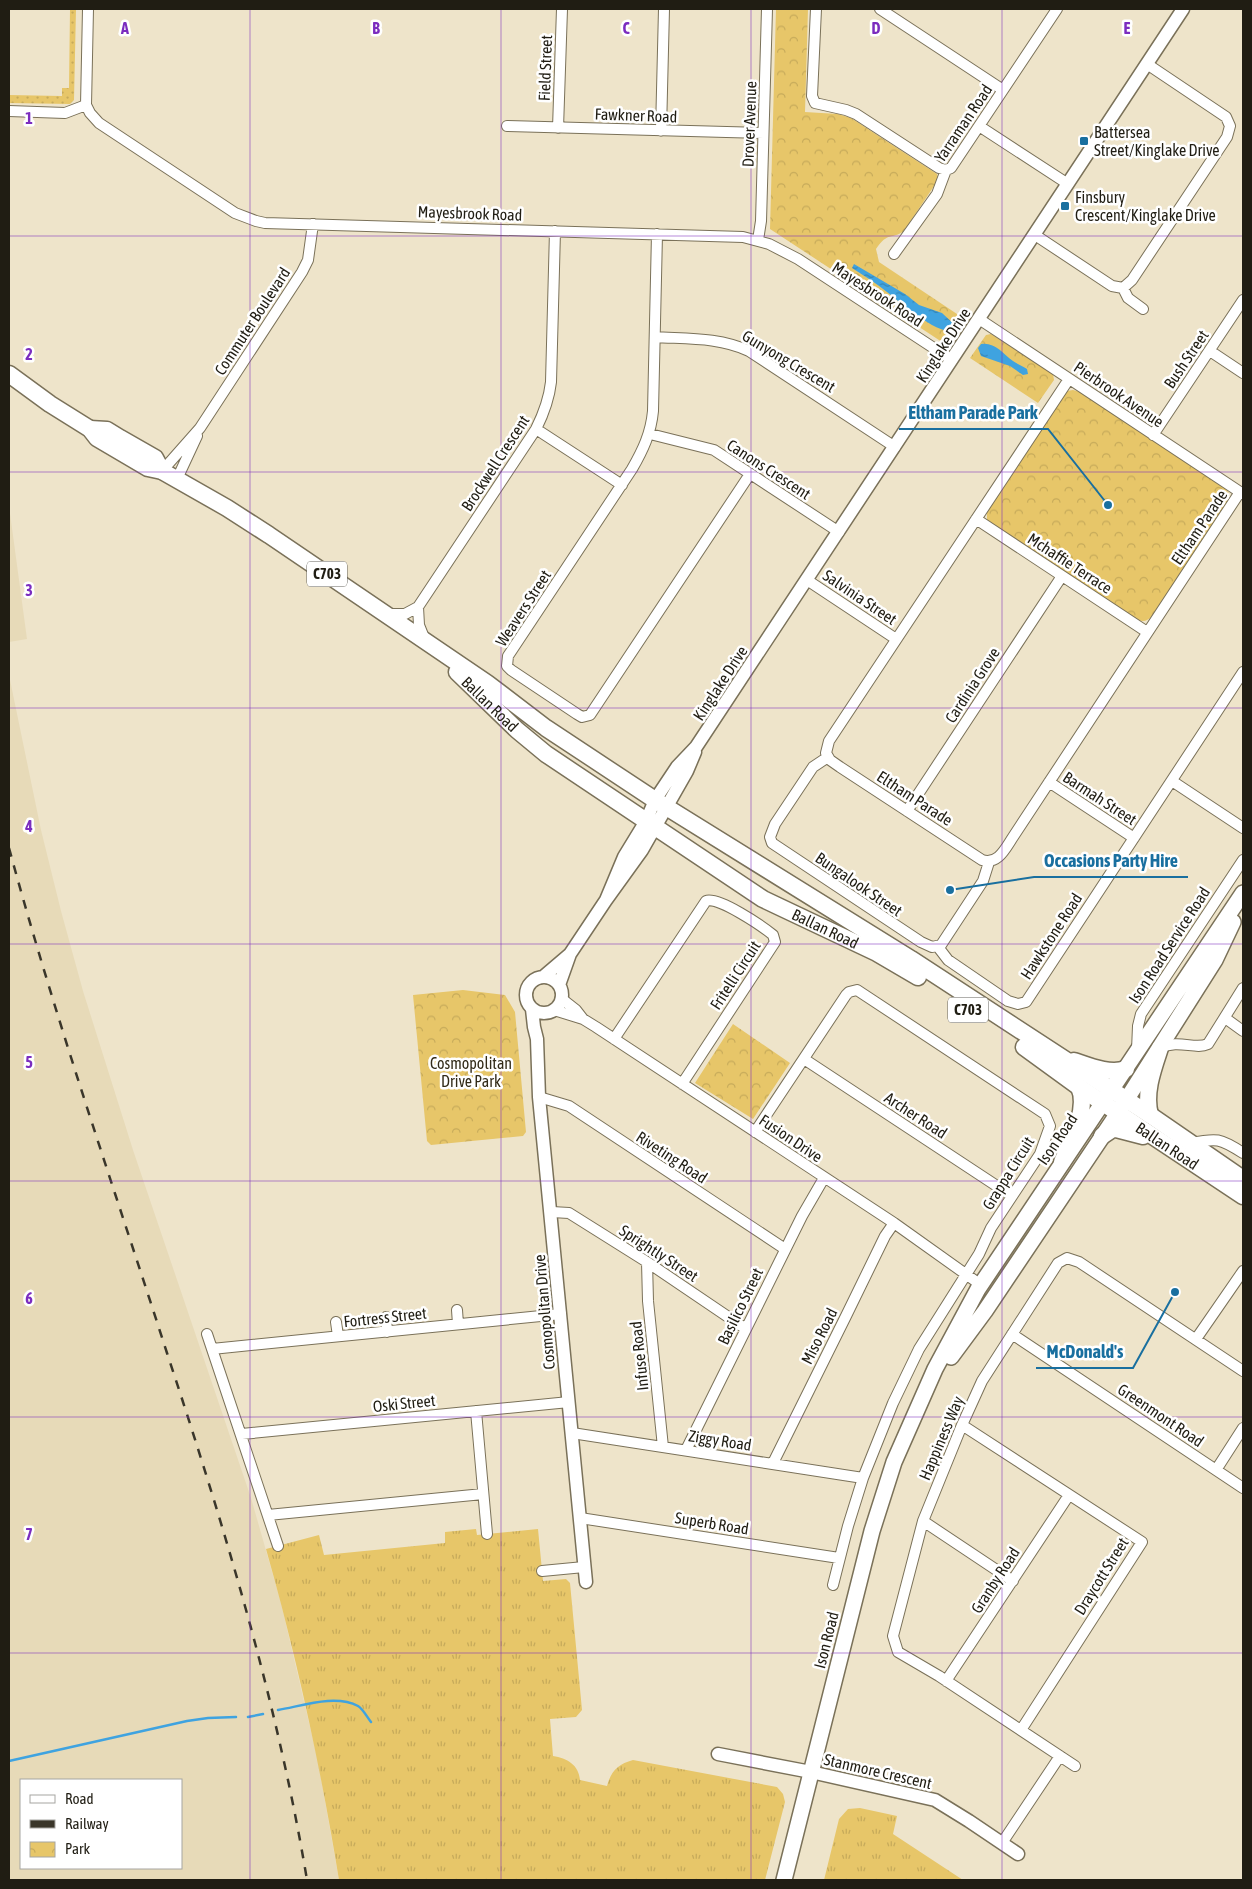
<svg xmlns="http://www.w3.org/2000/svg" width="1252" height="1889" viewBox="0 0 1252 1889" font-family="'Asap Condensed',sans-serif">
<defs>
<pattern id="grass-tufts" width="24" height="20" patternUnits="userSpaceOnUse" patternTransform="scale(1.25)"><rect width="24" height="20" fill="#e7c669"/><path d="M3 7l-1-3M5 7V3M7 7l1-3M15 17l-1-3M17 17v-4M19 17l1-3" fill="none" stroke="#c6aa5a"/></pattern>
<pattern id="park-crowns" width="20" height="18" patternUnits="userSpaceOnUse" patternTransform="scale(1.25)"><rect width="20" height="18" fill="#e7c669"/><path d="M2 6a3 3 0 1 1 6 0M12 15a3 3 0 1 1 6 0" fill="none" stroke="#c6aa5a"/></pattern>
<pattern id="garden-dots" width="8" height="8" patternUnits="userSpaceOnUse" patternTransform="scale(1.25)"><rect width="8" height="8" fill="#e7c669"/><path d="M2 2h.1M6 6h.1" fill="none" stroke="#c6aa5a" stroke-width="1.8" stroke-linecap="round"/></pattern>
<pattern id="water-ripples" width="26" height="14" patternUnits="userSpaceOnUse" patternTransform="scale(1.25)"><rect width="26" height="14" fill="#3fa3e0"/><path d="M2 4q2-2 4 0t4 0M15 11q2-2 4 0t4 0" fill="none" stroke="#3484b4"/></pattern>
</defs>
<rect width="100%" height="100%" fill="#eee4ca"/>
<path fill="#e7dab8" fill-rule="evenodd" d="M9 506 27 639 9 642Z
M9 675 41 830 61 911 83 991 133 1150 251 1498 281 1603 318 1761 339 1880H9ZM21 1780H181V1868H21Z"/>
<path fill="url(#grass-tufts)" d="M476 1529 477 1535 538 1529 543 1581 566 1579 570 1583 582 1710 576 1717 550 1719 553 1756C567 1758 579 1765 580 1780L607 1786C611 1771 618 1764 633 1760L777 1787 783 1794 785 1802 765 1880H339C321 1769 297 1658 266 1549L319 1535 324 1555 445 1543V1532Z
M860 1808 897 1816 893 1834 963 1880H824L839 1819 848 1809Z"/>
<path fill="url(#park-crowns)" d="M776 9H808L805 112 838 114 851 118 937 174 938 180 904 231C892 240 888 231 876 249L879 262 963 318 947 341 942 342 770 229Z
M991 334 1053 374 1054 380 1038 403 970 358 986 335Z
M1073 390 1080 392 1224 487 1229 493 1227 503 1152 616C1147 622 1142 622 1135 619L987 520V511L1067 391Z
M463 990 505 995 515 1012 526 1132 523 1136 431 1145 427 1141 413 995Z
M733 1024 790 1063 753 1119 695 1083Z"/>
<path fill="url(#garden-dots)" d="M70 9H76L74 100 70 104 9 103V95L62 96V88H69Z"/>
<path fill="url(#water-ripples)" d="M854 264 905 294 919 305 942 313 956 326 953 332C933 331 903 305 887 292 876 283 863 275 852 268Z
M981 344C995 342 1002 353 1013 361 1017 364 1023 366 1027 369L1028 374 1023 375 1010 366 981 356 978 348Z"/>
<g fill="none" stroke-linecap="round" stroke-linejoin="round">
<path stroke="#3fa3e0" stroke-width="2.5" d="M278 1710C302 1706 335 1694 358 1706 363 1709 367 1717 371 1722
M248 1717 263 1714
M9 1761 187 1721 208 1718 236 1717"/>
<defs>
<path id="minor" d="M88 9 86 105 90 113 99 123 235 213 256 221 265 223 743 237 769 244 798 259 952 360
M816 9 812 96 815 103 846 110 856 114 939 168 946 170
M880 9 1003 90
M9 111 65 113 86 105
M507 126 763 133
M979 126 1068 184
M558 128 562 9
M661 131 664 9
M657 234 653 411C651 433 643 450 632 469L508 656 507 666 511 670 577 714 582 717 590 715 750 474
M1035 235 1112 286 1123 288 1132 280 1227 137 1230 126 1226 117 1147 64
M758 240 761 221 767 9
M894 254 937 194 946 170 951 168 1057 9
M1123 288 1128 298 1143 309
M979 319 1243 494
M655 337C687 339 719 337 749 351L895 447
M1210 351 1243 373
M1069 379 829 741 826 753 830 760 840 767 982 860C998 865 1005 849 1013 837L1240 492
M536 429 622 485
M650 434 714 450 839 532
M1153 435 1243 300
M162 471 200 428 302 272 308 260 313 224
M177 479 197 436
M976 519 1147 632
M807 580 896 639
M418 607 419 625 425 640
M388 614H405L418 607 536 429C544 413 549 400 551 382L555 231
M828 757 813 767 775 824 770 837 772 843 921 942 932 947 941 945 983 881 989 862
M1172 781 1243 828
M1049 782 1134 838
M907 811 1062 576
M938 947 948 960 1008 1001 1018 1004 1026 1002 1243 672
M562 999 576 1010 583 1019
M554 1010 583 1019 596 1027 894 1223 981 1285
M1225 1018 1243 1031
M614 1039 706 901C718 896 762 926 773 935L775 942 682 1084
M1160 1048C1179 1039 1195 1050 1208 1044L1243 988
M1137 1050 1138 1026 1141 1014 1243 860
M804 1059 1012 1196
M539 1097 569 1106 785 1249
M755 1132 846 995 849 992 857 990 1045 1114 1050 1126 1040 1154 991 1228 979 1254 919 1349 893 1403 863 1478 848 1526 833 1585
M1190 1143C1217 1138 1220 1138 1243 1153
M552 1212 569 1213 647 1262 746 1329
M647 1262 648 1301 663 1447
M457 1310 458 1324
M386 1317 387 1332
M336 1322 338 1336
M207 1334 278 1546
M1012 1334 1243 1488
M1196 1339 1243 1271
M212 1349 561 1314
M476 1411 487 1534
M962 1425 1142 1542 1021 1730
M572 1433 863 1478
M242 1434 569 1402
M686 1450 802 1216 824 1178
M773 1463 846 1316 885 1236 894 1223
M1216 1470 1243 1428
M268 1515 483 1494
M580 1518 839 1558
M923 1521 1013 1581
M542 1571 584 1567
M946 1681 1069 1495
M1075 1766 939 1676 898 1652 893 1636 923 1521 962 1425 982 1381 1058 1263 1067 1258 1079 1262 1243 1371
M1002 1843 1060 1756"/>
<path id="tertiary" d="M606 900 624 857 646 821 655 800 677 767 696 747 1183 9
M526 995a18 18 0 1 1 36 0a18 18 0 1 1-36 0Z
M543 977 570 954 606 900 642 850 687 771 695 752
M559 985 570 954
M532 1009 534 1027 537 1039 539 1097 586 1582
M718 1754 811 1772 935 1800 969 1821 1018 1854"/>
<path id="secondary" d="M951 1357 985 1311 1118 1113 1215 960 1233 922
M784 1880 872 1531 894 1462 935 1369 978 1289 1243 893"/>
<g id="primary">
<path d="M9 374 50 404 90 429 97 438 148 468 162 471 227 508 269 535 487 683 546 728 655 800 911 959 1150 1115 1243 1179"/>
<path d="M90 429 107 430 120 438 155 458 162 471"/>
<path id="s1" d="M457 672 517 730 546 754 763 899 877 953 918 977"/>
<path id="s2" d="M1024 1047 1079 1087 1243 1196"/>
<path d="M1074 1061C1089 1066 1110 1075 1126 1069"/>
<path d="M1150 1115C1144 1093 1153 1069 1160 1048"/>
<path d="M1102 1136 1111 1130 1116 1129 1143 1136"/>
<path d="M1062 1162C1071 1142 1089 1108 1079 1087"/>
</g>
</defs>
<use href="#minor" stroke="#7a7159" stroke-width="12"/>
<use href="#tertiary" stroke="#7a7159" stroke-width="15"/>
<use href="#secondary" stroke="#7a7159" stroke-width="18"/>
<use href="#primary" stroke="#7a7159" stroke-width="19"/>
<use href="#minor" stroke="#fff" stroke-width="10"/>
<use href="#tertiary" stroke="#fff" stroke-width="12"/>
<use href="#secondary" stroke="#fff" stroke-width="15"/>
<use href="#primary" stroke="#fff" stroke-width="16"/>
<path stroke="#3a362a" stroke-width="2.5" stroke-dasharray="9 9" stroke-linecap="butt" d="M9 848C55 1018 113 1185 167 1353 224 1526 277 1700 307 1880"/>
</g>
<path fill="none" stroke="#7b2cbf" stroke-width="1" stroke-opacity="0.55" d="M250 9V1880M501 9V1880M751 9V1880M1002 9V1880M9 236H1243M9 472H1243M9 708H1243M9 944H1243M9 1181H1243M9 1417H1243M9 1653H1243"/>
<g fill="#196f9f" stroke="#fff" stroke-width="2">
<rect x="1079" y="136" width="10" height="10" rx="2.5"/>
<rect x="1060" y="201" width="10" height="10" rx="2.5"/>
</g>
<g text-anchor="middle" stroke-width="5" stroke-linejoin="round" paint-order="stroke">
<g fill="#fff" stroke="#63615a" stroke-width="1">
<rect x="307" y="561.5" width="40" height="25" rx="4"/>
<rect x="948" y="997.5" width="40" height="25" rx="4"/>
</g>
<g font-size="15" font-weight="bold" fill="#201d13">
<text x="327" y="579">C703</text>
<text x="968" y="1015">C703</text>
</g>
<g font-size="16" fill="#201d13" stroke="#fff">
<text transform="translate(545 68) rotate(-88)" y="6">Field Street</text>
<text transform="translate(636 115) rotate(2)" y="6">Fawkner Road</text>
<text transform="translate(963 123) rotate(-56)" y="6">Yarraman Road</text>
<text transform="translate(749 124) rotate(-88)" y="6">Drover Avenue</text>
<text transform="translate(470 213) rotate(2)" y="6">Mayesbrook Road</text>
<text transform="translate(878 294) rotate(33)" y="6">Mayesbrook Road</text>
<text transform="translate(252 321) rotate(-57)" y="6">Commuter Boulevard</text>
<text transform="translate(943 345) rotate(-57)" y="6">Kinglake Drive</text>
<text transform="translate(1186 359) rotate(-56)" y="6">Bush Street</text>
<text transform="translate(789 361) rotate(31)" y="6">Gunyong Crescent</text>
<text transform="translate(1119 394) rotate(34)" y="6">Pierbrook Avenue</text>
<text transform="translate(495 463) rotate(-57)" y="6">Brockwell Crescent</text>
<text transform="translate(769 469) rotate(33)" y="6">Canons Crescent</text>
<text transform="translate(1199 527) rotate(-56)" y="6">Eltham Parade</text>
<text transform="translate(1070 563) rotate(33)" y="6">Mchaffie Terrace</text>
<text transform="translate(860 597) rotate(34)" y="6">Salvinia Street</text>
<text transform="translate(523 608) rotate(-57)" y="6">Weavers Street</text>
<text transform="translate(720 683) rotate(-57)" y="6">Kinglake Drive</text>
<text transform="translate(972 685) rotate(-57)" y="6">Cardinia Grove</text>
<text dy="6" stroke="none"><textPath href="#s1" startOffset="46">Ballan Road</textPath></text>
<text transform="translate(915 798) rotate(33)" y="6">Eltham Parade</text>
<text transform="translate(1100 798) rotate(33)" y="6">Barmah Street</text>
<text transform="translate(859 884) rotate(34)" y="6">Bungalook Street</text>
<text dy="6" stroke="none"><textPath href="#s1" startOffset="451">Ballan Road</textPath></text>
<text transform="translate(1051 936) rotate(-57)" y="6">Hawkstone Road</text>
<text transform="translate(1169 945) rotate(-57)" y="6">Ison Road Service Road</text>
<text transform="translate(735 975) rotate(-57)" y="6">Fritelli Circuit</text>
<text transform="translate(916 1115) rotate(33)" y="6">Archer Road</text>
<text transform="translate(791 1138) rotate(34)" y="6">Fusion Drive</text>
<text transform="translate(1057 1139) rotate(-56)" y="6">Ison Road</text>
<text dy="6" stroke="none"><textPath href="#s2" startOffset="174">Ballan Road</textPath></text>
<text transform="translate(672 1157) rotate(33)" y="6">Riveting Road</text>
<text transform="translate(1008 1173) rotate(-58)" y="6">Grappa Circuit</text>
<text transform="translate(659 1253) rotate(33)" y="6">Sprightly Street</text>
<text transform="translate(740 1306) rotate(-64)" y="6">Basilico Street</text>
<text transform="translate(544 1312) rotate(-95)" y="6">Cosmopolitan Drive</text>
<text transform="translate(385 1317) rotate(-6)" y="6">Fortress Street</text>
<text transform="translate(819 1336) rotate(-63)" y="6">Miso Road</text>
<text transform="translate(639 1356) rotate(-96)" y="6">Infuse Road</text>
<text transform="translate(404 1403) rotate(-6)" y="6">Oski Street</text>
<text transform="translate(1161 1415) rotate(34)" y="6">Greenmont Road</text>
<text transform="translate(941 1438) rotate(-67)" y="6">Happiness Way</text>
<text transform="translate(720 1440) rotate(9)" y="6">Ziggy Road</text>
<text transform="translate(712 1523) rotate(9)" y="6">Superb Road</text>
<text transform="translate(1101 1576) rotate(-58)" y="6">Draycott Street</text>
<text transform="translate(995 1580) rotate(-57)" y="6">Granby Road</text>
<text transform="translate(826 1640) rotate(-76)" y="6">Ison Road</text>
<text transform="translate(878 1771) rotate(13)" y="6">Stanmore Crescent</text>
</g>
<g font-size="16" fill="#201d13" stroke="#fff" text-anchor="start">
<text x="1094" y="138">Battersea<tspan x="1094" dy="18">Street/Kinglake Drive</tspan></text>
<text x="1075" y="203">Finsbury<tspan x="1075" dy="18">Crescent/Kinglake Drive</tspan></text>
</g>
<g font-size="16" fill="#322b19" stroke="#fff">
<text x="471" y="1069">Cosmopolitan<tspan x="471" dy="18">Drive Park</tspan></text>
</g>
</g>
<g font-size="16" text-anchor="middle" font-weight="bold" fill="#7b2cbf" stroke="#fff" stroke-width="5" stroke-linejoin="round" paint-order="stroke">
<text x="125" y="34">A</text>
<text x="376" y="34">B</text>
<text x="626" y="34">C</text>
<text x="876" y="34">D</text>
<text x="1127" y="34">E</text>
<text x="29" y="124">1</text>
<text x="29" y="360">2</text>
<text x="29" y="596">3</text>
<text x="29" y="832">4</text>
<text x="29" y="1068">5</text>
<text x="29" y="1304">6</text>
<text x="29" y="1540">7</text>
</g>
<path fill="none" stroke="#196f9f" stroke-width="2" d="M1108 505L1048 429H899M950 890L1034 877H1188M1175 1292L1133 1368H1036"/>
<g fill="#196f9f" stroke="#fff" stroke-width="2">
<circle cx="1108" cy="505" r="5"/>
<circle cx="950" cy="890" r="5"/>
<circle cx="1175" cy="1292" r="5"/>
</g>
<g font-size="18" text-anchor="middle" font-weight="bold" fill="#196f9f" stroke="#fff" stroke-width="5" stroke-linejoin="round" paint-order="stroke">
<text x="973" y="419">Eltham Parade Park</text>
<text x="1111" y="867">Occasions Party Hire</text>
<text x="1085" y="1358">McDonald's</text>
</g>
<rect width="1252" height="1889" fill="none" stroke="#201d13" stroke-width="20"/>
<rect x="20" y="1779" width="162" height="90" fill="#ffffff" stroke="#a6a5a1"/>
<rect x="30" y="1795" width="25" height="8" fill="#ffffff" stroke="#a6a5a1"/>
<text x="65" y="1804" font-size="15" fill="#201d13">Road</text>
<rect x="30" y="1820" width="25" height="8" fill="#3a362a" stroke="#a6a5a1"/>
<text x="65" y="1829" font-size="15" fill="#201d13">Railway</text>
<rect x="30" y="1842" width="25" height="15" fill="url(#park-crowns)" stroke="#a6a5a1"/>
<text x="65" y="1854" font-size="15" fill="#201d13">Park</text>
</svg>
